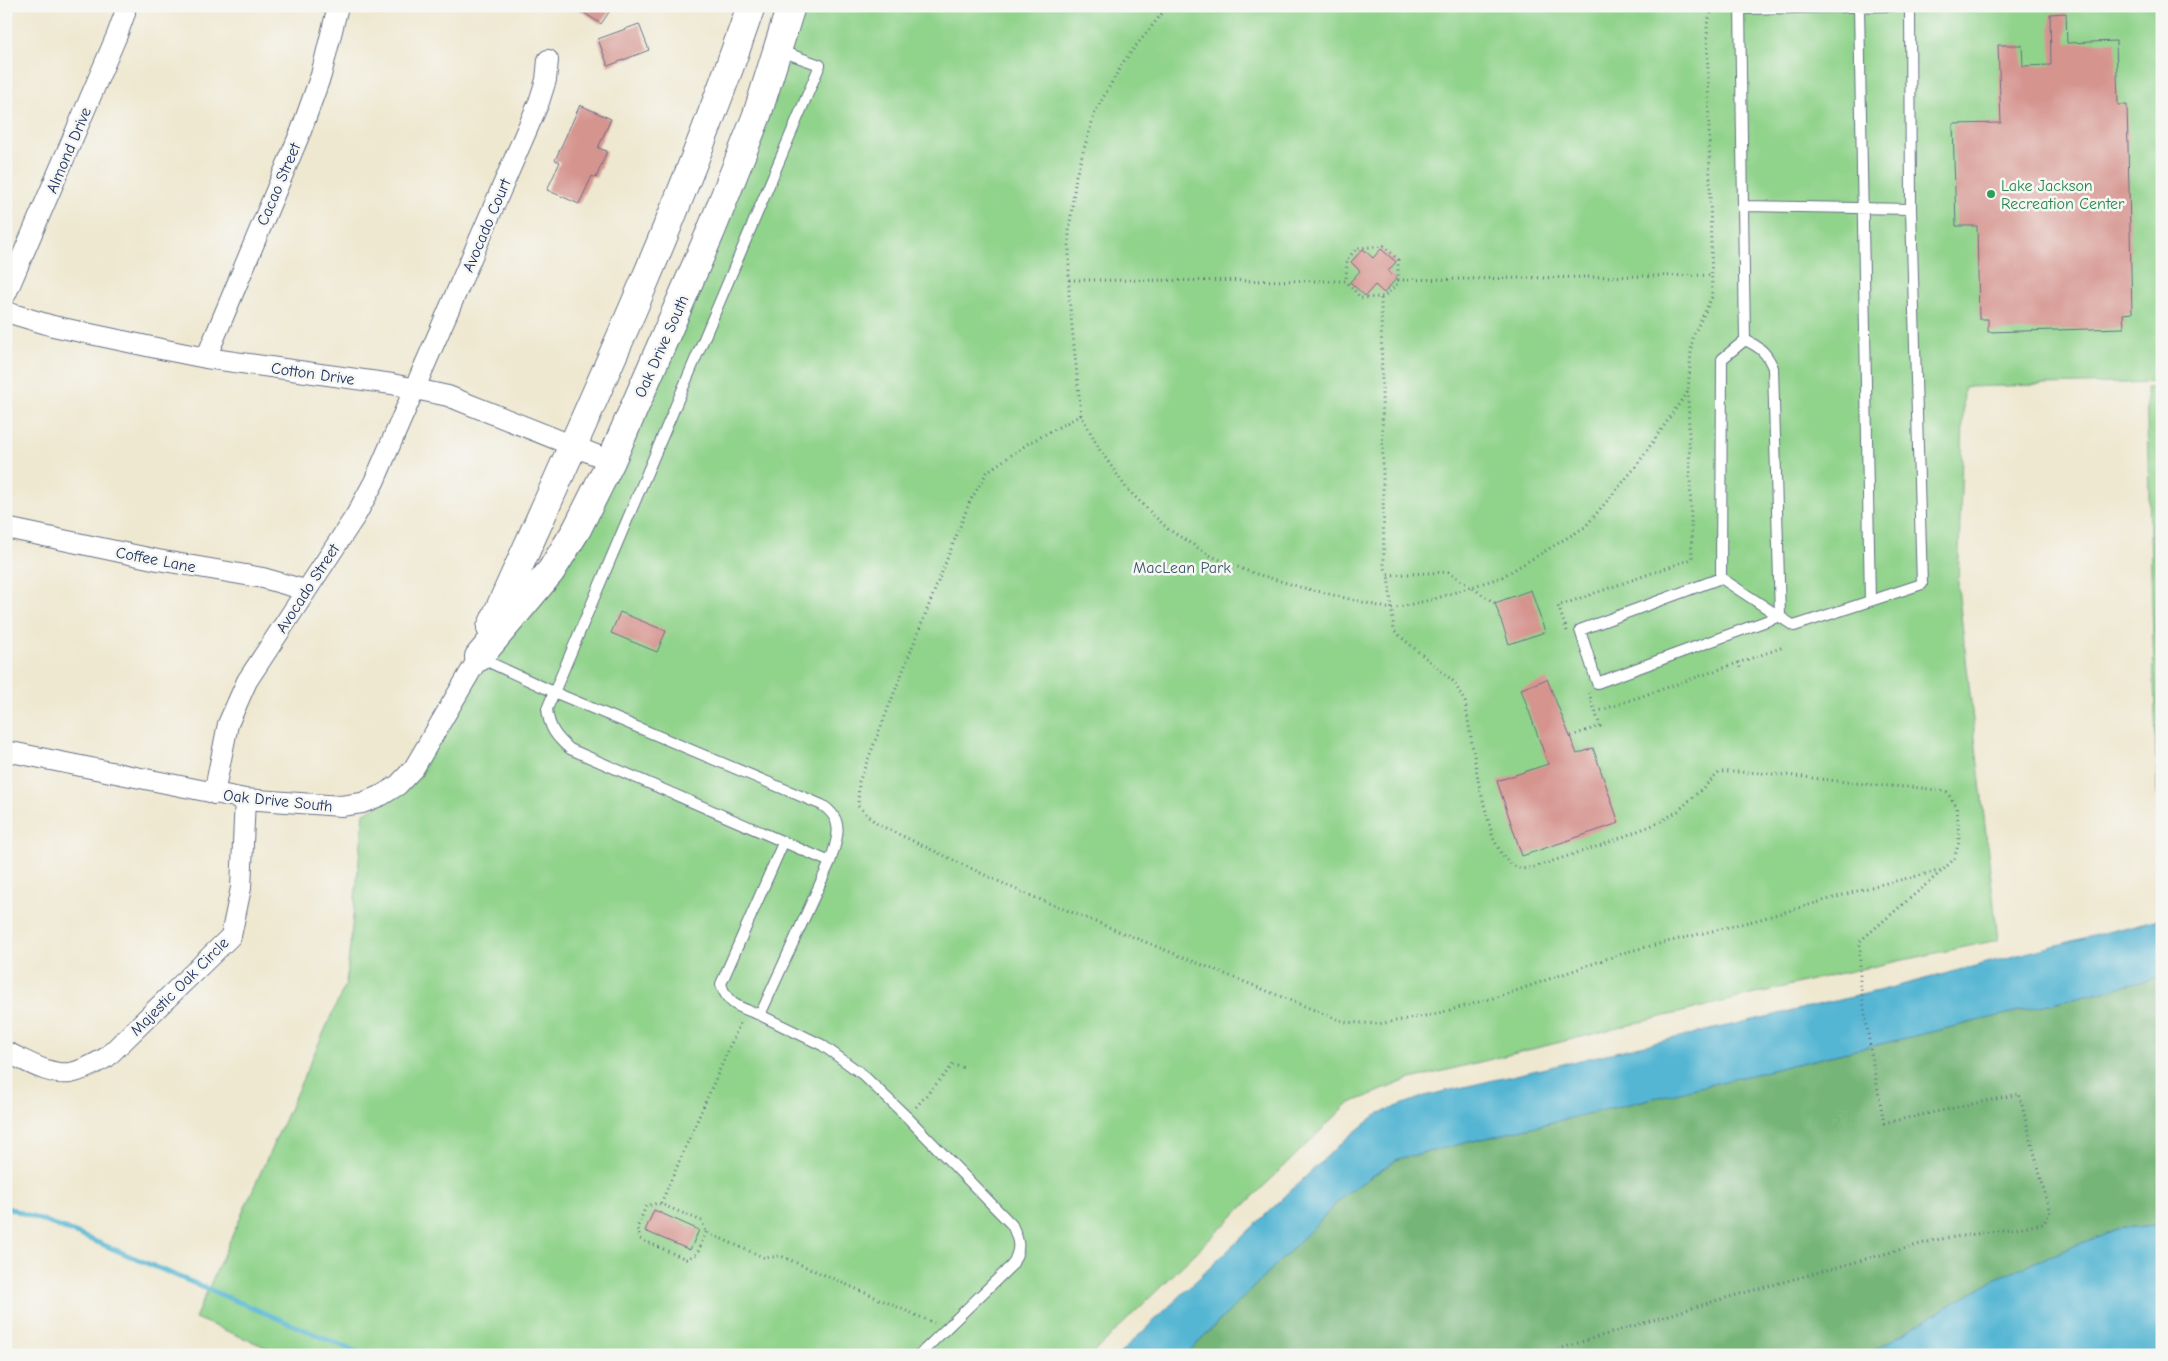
<svg xmlns="http://www.w3.org/2000/svg" width="2168" height="1361" viewBox="0 0 2168 1361" font-family="'Comic Neue',sans-serif">
<rect width="100%" height="100%" fill="#f6f6f2"/>
<filter id="ink" filterUnits="userSpaceOnUse"><feTurbulence type="fractalNoise" baseFrequency=".02" numOctaves="2"/><feDisplacementMap in="SourceGraphic" scale="10" xChannelSelector="R" yChannelSelector="G"/><feConvolveMatrix kernelMatrix="1 2 1 2 8 2 1 2 1" color-interpolation-filters="sRGB"/></filter>
<filter id="wash" filterUnits="userSpaceOnUse"><feTurbulence type="fractalNoise" baseFrequency=".0096" numOctaves="4" result="noise"/><feDisplacementMap in="SourceGraphic" scale="20" xChannelSelector="R" yChannelSelector="G"/><feGaussianBlur stdDeviation="1.12" result="paint"/><feColorMatrix in="noise" values="0 0 0 0 0 0 0 0 0 0 0 0 0 0 0 0 0 1.4 0 .05"/><feComposite in="paint" operator="in"/></filter>
<g filter="url(#wash)">
<rect width="100%" height="100%" fill="#efe8d0"/>
<path fill="#90d38b" stroke="#568174" d="M803 6H2162V382L1964 387 1958 588 1998 940 1828 976 1407 1080 1348 1104 1091 1355H285L195 1318 346 983 364 813 397 796 475 678 561 564Z
M2146 388H2162V818L2158 819Z"/>
<path fill="#74b577" stroke="#48726a" d="M2162 977V1224L2116 1229 1996 1278 1866 1355H1185L1311 1230 1345 1194 1398 1159Z"/>
<path fill="#54b6d3" stroke="#387298" d="M2162 918V977L1398 1159 1345 1194 1311 1230 1185 1355H1118L1341 1143 1377 1114 1425 1096 1882 990Z
M2162 1224V1355H1866L1996 1278 2116 1229Z"/>
<g fill="none" stroke-linecap="round" stroke-linejoin="round">
<path stroke="#54b6d3" stroke-width="5" d="M6 1207 73 1232 364 1355"/>
</g>
<g id="blocks">
<path fill="#d6948f" d="M574 6H613L601 24Z
M2066 13 2067 43 2116 41 2118 105H2127L2132 313 2123 314 2124 328 1988 332V319H1979L1977 226H1956L1953 124 2001 123 1998 45H2022L2023 66 2051 65 2050 14Z
M639 24 649 50 608 66 598 39Z
M580 105 611 119 598 148 607 151 596 178 592 176 579 204 547 190 560 162 555 160Z
M1363 249 1373 258 1381 249 1396 262 1388 271 1396 279 1384 293 1375 285 1365 296 1350 282 1360 271 1351 262Z
M1531 590 1545 632 1509 644 1495 603Z
M620 612 666 631 657 652 611 633Z
M1547 679 1577 754 1593 748 1619 823 1522 856 1497 781 1548 764 1521 689Z
M654 1210 699 1230 690 1250 645 1231Z"/>
</g>
</g>
<g filter="url(#ink)">
<use href="#blocks" fill-opacity="0" stroke="#657086" stroke-width="1"/>
<g fill="none" stroke-linecap="round" stroke-linejoin="round">
<defs>
<path id="lane" d="M1740 6 1745 340
M1742 6V9L1892 6
M1859 7 1870 601
M778 50 820 65 547 709C549 728 556 737 570 749L830 862 760 1015 822 1045 862 1074 907 1117 1012 1225C1020 1242 1021 1249 1012 1265L919 1355
M1744 206 1911 209
M1745 340C1760 347 1767 353 1773 368L1780 616 1597 683 1580 630 1721 578 1722 359Z
M1721 578 1794 626 1922 584 1911 209 1910 6
M480 658 556 693 822 805C846 820 837 840 830 862
M760 1015C740 1007 728 1006 721 984L783 843"/>
<path id="street" d="M6 294 117 35 125 13 124 6
M6 312 53 326 161 349 206 358 392 384 448 396 611 461
M206 358 301 131 321 75 338 6
M6 528 158 560 263 578 305 590
M6 751 245 799 341 806 362 803 382 795 398 785 414 768 479 657
M214 794 228 724 247 681 356 515 374 482 539 102 546 80 548 60
M6 1052C25 1060 49 1076 70 1073 83 1071 96 1063 107 1057L231 936 241 888 245 799"/>
<path id="secondary" d="M491 628C583 423 678 219 751 6
M479 657 551 571 577 529 611 461 711 231 757 115 791 6"/>
</defs>
<use href="#lane" stroke="#657086" stroke-width="12"/>
<use href="#street" stroke="#657086" stroke-width="22"/>
<use href="#secondary" stroke="#657086" stroke-width="30"/>
<path stroke="#657086" stroke-width="3" stroke-dasharray="1 4" stroke-linecap="butt" d="M1168 6 1124 61 1095 112 1076 176 1069 231V297L1081 415 1100 450 1127 489 1168 529 1211 556 1250 572 1300 587 1391 609 1434 599 1502 577 1585 527 1634 469 1688 391 1692 339 1712 297 1707 24 1713 6
M1069 280 1346 281 1361 298 1381 297H1384L1398 283V260L1384 246 1357 248 1347 259 1346 281
M1398 280 1713 275
M1081 415 1029 443 988 471 970 501 859 782 858 806 877 824 1019 891 1344 1022 1378 1024 1436 1014 1504 995 1626 952 1757 920 1878 885 1943 870 1954 859 1959 842 1957 807 1947 792C1920 786 1891 787 1864 784 1816 779 1768 771 1720 772L1678 811 1658 823 1602 845 1534 867 1522 869 1512 865 1502 855 1493 838 1479 785 1465 702 1454 682 1394 631 1388 575 1384 566 1381 297
M1388 575 1448 572 1495 603
M1567 631 1558 606 1692 559 1688 392
M1738 662 1741 670
M1596 712 1784 647
M1571 736 1600 726 1589 693
M916 1107 953 1065 964 1068
M661 1203 741 1021
M706 1232 697 1254 686 1259 640 1239 637 1228 646 1206 658 1203 702 1221 706 1232 765 1258 781 1256 934 1323
M1539 1355 1718 1300 1935 1240 2043 1224 2050 1213 2019 1094 1884 1123 1871 1053 1860 981V941L1942 871"/>
<use href="#lane" stroke="#fff" stroke-width="10"/>
<use href="#street" stroke="#fff" stroke-width="20"/>
<use href="#secondary" stroke="#fff" stroke-width="28"/>
</g>
</g>
<circle fill="#2e9e5b" stroke="#f6f6f2" stroke-width="2" cx="1991" cy="194" r="5"/>
<g text-anchor="middle" stroke-width="5" stroke-linejoin="round" paint-order="stroke">
<g font-size="16" fill="#1b2f5e" stroke="#f6f6f2">
<text transform="translate(68 150) rotate(-67)" y="6">Almond Drive</text>
<text transform="translate(278 184) rotate(-67)" y="6">Cacao Street</text>
<text transform="translate(486 225) rotate(-67)" y="6">Avocado Court</text>
<text transform="translate(661 346) rotate(-66)" y="6">Oak Drive South</text>
<text transform="translate(313 373) rotate(8)" y="6">Cotton Drive</text>
<text transform="translate(156 559) rotate(11)" y="6">Coffee Lane</text>
<text transform="translate(307 588) rotate(-57)" y="6">Avocado Street</text>
<text transform="translate(278 800) rotate(6)" y="6">Oak Drive South</text>
<text transform="translate(179 986) rotate(-45)" y="6">Majestic Oak Circle</text>
</g>
<g font-size="16" fill="#27864d" stroke="#f6f6f2" text-anchor="start">
<text x="2001" y="191">Lake Jackson<tspan x="2001" dy="18">Recreation Center</tspan></text>
</g>
<g font-size="16" fill="#385869" stroke="#f6f6f2">
<text x="1182" y="573">MacLean Park</text>
</g>
</g>
<rect width="2168" height="1361" fill="none" stroke="#f6f6f2" stroke-width="25"/>
</svg>
